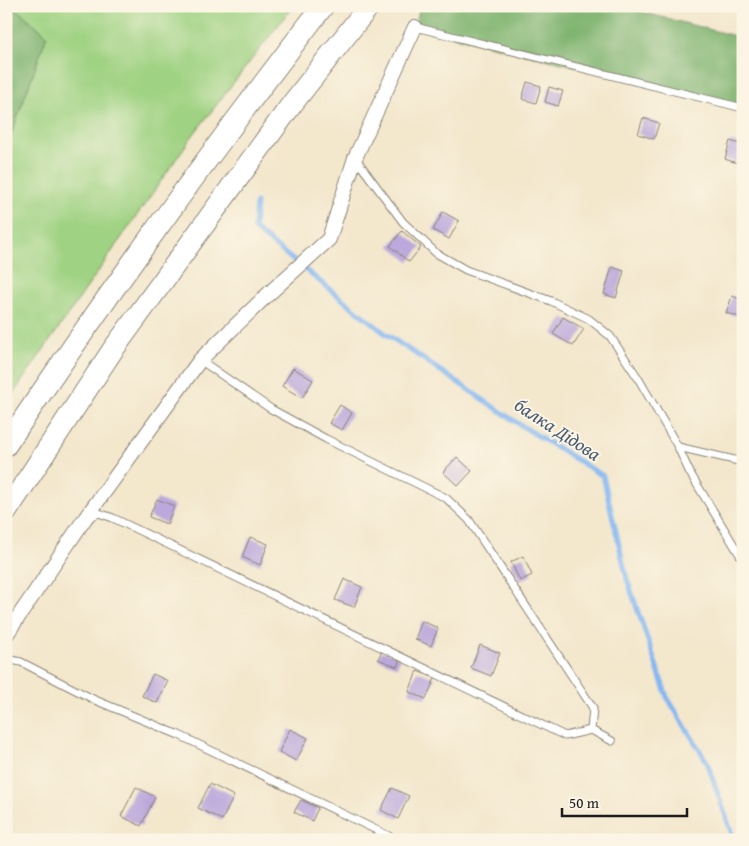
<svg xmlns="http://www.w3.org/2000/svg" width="749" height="846" viewBox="0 0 749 846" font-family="'Gentium Book Plus',serif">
<rect width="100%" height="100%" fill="#fcf5e5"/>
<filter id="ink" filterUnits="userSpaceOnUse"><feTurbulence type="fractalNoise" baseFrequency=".02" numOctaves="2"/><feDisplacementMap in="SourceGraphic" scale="10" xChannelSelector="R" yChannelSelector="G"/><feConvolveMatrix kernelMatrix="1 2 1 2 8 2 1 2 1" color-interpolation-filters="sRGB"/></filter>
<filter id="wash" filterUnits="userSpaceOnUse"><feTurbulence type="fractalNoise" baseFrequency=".0096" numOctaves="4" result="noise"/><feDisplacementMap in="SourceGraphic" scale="20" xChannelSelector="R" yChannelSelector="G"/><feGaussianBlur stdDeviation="1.12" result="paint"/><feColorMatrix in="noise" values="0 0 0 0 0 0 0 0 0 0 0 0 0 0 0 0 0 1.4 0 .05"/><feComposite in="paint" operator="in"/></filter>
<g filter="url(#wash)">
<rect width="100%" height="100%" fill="#f3e7cc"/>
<path fill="#9fd282" stroke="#5e774f" d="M13 6H293L190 139 6 404V149L47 35Z"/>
<path fill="#7fb470" stroke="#4e6846" d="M6 6H13L47 35 6 149Z
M420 6H618L743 38V108L415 27Z"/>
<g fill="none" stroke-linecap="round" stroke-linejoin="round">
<path stroke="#84b8f2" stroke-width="5" d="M256 203 254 229 386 334 522 426 603 476 627 579 667 697 707 762 734 840"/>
</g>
<g id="blocks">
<path fill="#bca8dc" d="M527 82 541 86 536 103 522 99Z
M549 87 563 91 558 106 545 102Z
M643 118 659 123 654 139 638 134Z
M730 141 743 145V165L725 159Z
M443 212 459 221 449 239 433 230Z
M402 231 421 247 409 262 390 246Z
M612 267 624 271 616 298 604 294Z
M732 296 743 300V318L726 313Z
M563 317 584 329 573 346 553 334Z
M293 368 313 380 302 398 282 386Z
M340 405 352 413 342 430 329 423Z
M457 457 472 471 458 486 443 472Z
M157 499 174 506 167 524 149 517Z
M250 537 268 544 260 565 242 557Z
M523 556 532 575 520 581 511 562Z
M344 579 362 587 354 607 335 600Z
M422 621 438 628 431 646 415 639Z
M480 645 500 653 491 676 471 668Z
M382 651 400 658 397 667 378 659Z
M417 671 435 678 426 699 409 692Z
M153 674 168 681 157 703 142 696Z
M290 729 308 738 296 761 279 752Z
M210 784 234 796 222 820 198 808Z
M136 787 155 797 141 826 121 816Z
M392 788 409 796 398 819 381 810Z
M301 800 318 808 312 821 294 812Z"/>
</g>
</g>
<g filter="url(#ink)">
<use href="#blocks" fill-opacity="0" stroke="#888274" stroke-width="1"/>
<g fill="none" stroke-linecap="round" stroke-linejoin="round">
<defs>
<path id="lane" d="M415 27 743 108
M356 159 403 222 436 253 466 270 551 301 589 319 610 336 638 378 678 447 690 473 743 560
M200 360 271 409 326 439 446 498 469 520 593 708 591 730
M678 447 743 462
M88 518 99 513 113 518 565 736 591 730 612 741
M6 659 21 662 95 700 179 735 397 840"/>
<path id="street" d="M6 635 84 520 200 360 264 298 329 239 355 158 415 27"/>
<path id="primary" d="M6 445C107 295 212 149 323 6
M6 512 112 351 292 104 369 6"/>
</defs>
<use href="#lane" stroke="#888274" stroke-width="9"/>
<use href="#street" stroke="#888274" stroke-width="16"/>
<use href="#primary" stroke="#888274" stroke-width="23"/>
<use href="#lane" stroke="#fff" stroke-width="7"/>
<use href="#street" stroke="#fff" stroke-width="14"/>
<use href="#primary" stroke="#fff" stroke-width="21"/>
</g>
</g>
<g text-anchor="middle" stroke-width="4" stroke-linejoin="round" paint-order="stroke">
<g font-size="19" font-style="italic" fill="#465a72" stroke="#fcf5e5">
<text transform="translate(558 429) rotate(33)" y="7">балка Дідова</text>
</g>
</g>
<rect width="749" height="846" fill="none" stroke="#fcf5e5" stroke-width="25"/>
<path d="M562 808v8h125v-8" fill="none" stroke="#1c1c1c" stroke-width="2.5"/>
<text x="569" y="808" font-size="15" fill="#1c1c1c" stroke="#fcf5e5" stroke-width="4" paint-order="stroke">50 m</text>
</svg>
